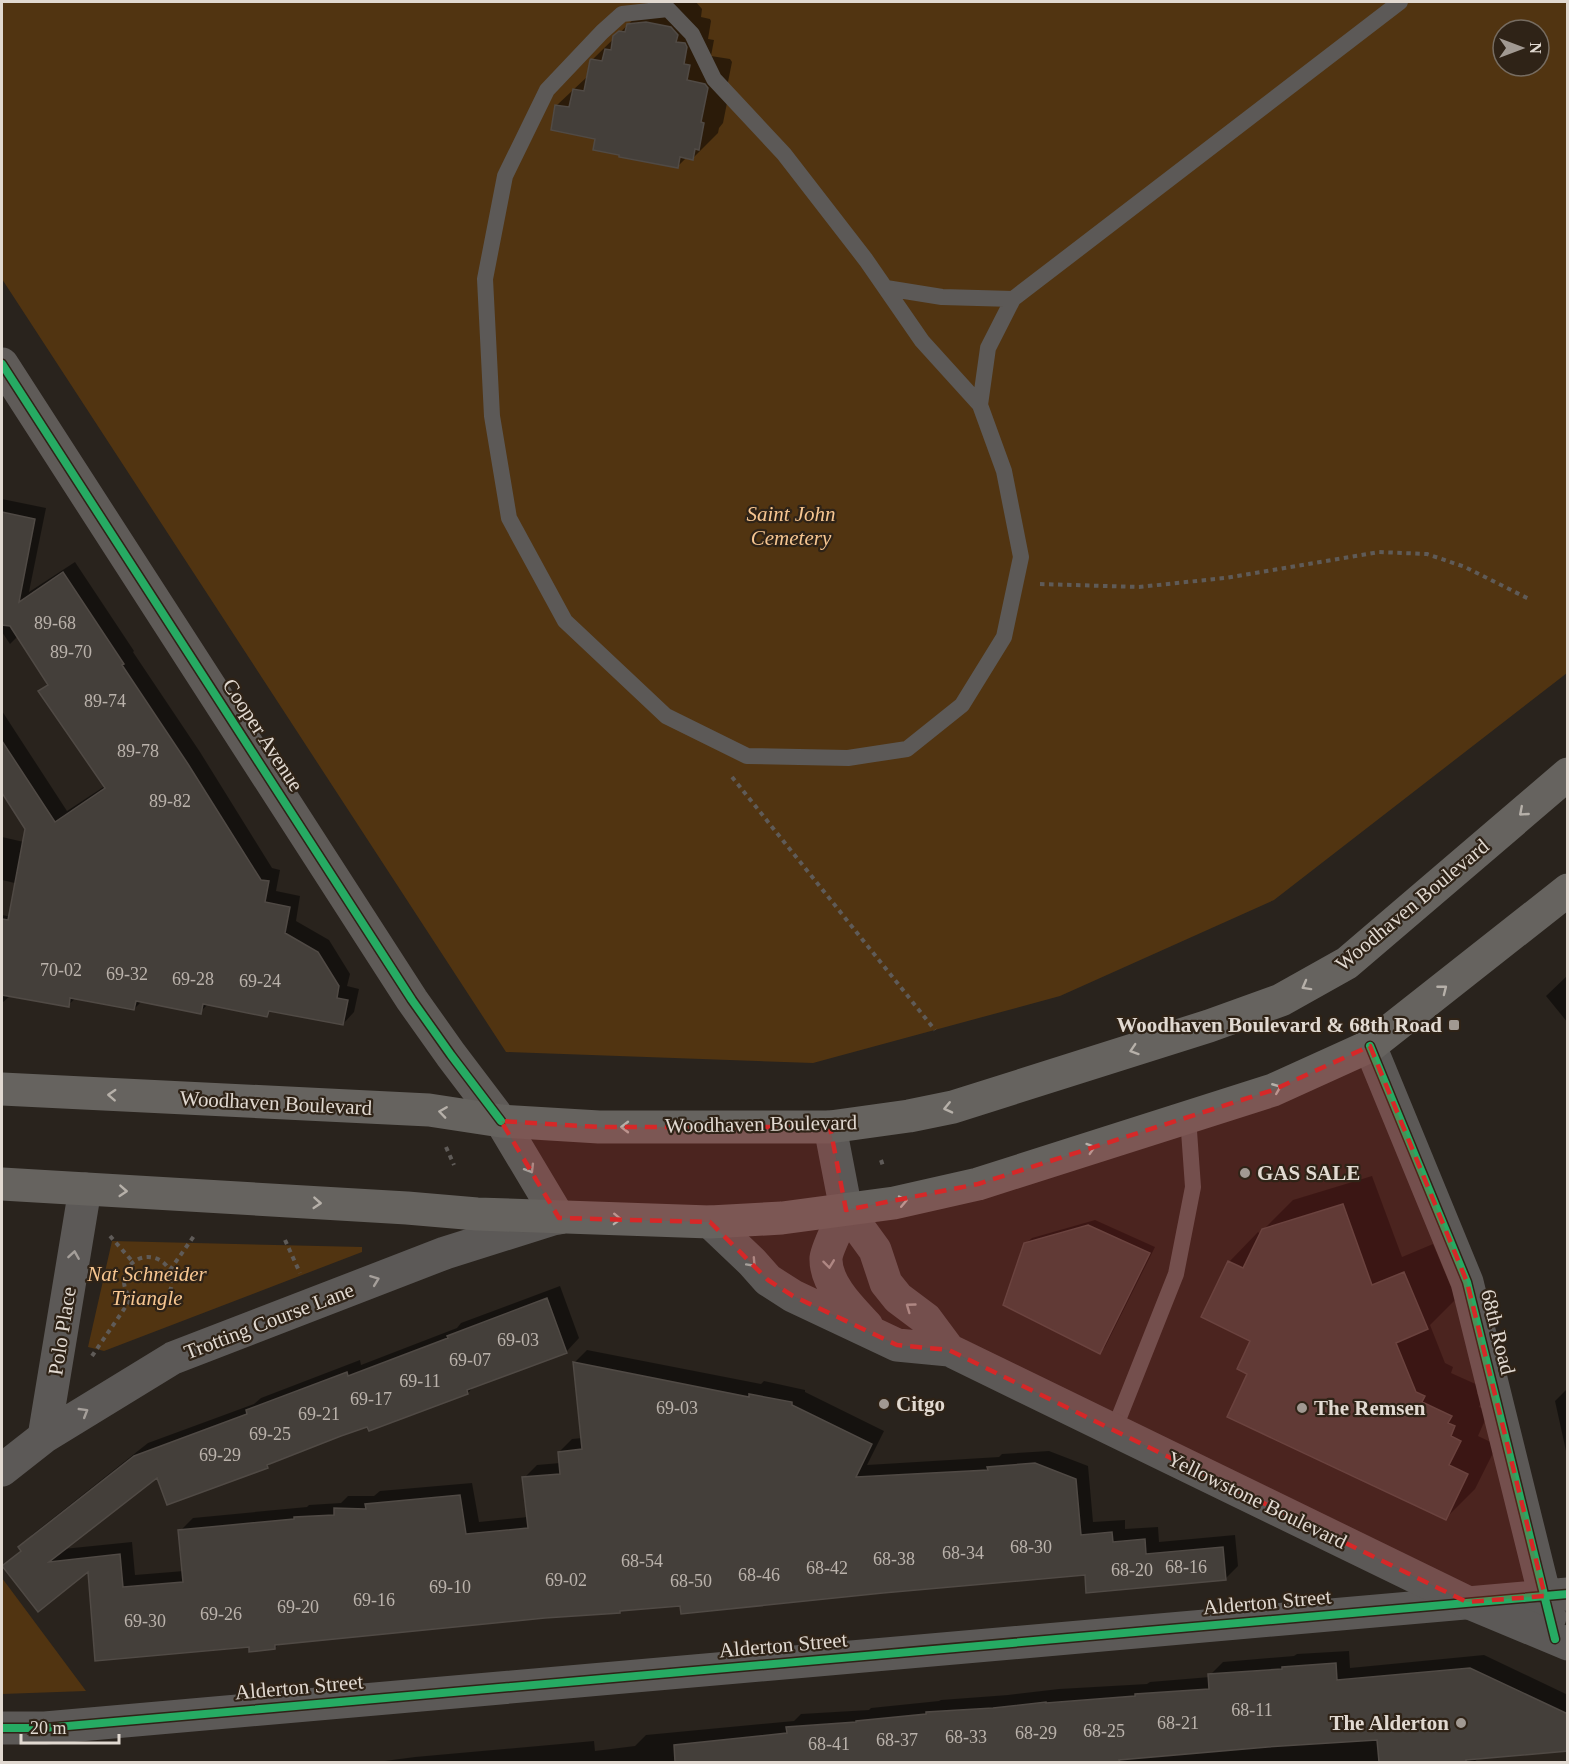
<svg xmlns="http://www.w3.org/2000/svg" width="1569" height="1764" viewBox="0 0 1569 1764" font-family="Georgia,serif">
<rect width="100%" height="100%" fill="#29231d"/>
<path fill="#513411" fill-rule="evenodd" d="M2 2H1567V673L1274 900 1060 996 813 1063 506 1052 2 279ZM1503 30H1539V66H1503Z
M112 1241 362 1247V1252L104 1351 88 1347Z
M2 1578 86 1691 2 1694Z"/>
<path fill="#0007" d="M651 2H696L702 9 701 17 710 19 711 21 708 39 714 40 711 56 730 59 732 62 725 97 728 98 723 123 719 128 718 133 693 158 687 157 678 166 597 138 557 105 588 76 591 61Z
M2 499 46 508 29 592 75 562 134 651 133 652 200 752 272 868 280 870 276 891 300 896 296 921 329 940 350 974 347 986 359 989 354 1012 343 1024 272 1010 267 1015 209 1003 200 1012 142 1001 134 1009 76 998 68 1005 11 995 2 1003V915L75 930 82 899 2 880V837L37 845 2 790V711L67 811 105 786 40 691 49 683 18 636 10 644 2 632Z
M1568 975V1023L1546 996Z
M1372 1176 1402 1257 1433 1244 1456 1299 1430 1325 1445 1363 1453 1367 1451 1373 1480 1386 1477 1394 1484 1397 1479 1407 1489 1411 1478 1436 1497 1445 1475 1489 1446 1518 1252 1340 1229 1262 1258 1232 1261 1234 1263 1230 1293 1200Z
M1095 1220 1155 1247 1105 1347 1099 1353 1025 1244 1032 1238Z
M560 1286 579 1338 567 1351 474 1386 468 1393 368 1425 273 1461 267 1467 157 1475 63 1549 132 1542 135 1575 184 1571 180 1531 193 1518 307 1507 309 1505 341 1503 348 1496H374L380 1491 472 1483 479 1522 528 1517 524 1478 537 1465 560 1463 559 1452 572 1439 582 1438 575 1362 587 1350 761 1384 764 1381 805 1390V1392L884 1431 867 1465 999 1457 1002 1454 1049 1451 1088 1466 1093 1522 1125 1520V1529L1158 1527 1159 1542 1235 1535 1238 1566 1226 1578 1086 1574 681 1605 280 1643 275 1648 250 1646 97 1659 89 1569 4 1566 22 1549 20 1547 33 1534 148 1443 254 1404 261 1398 360 1360 361 1365 457 1328 461 1323Z
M1568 1388V1460L1555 1401Z
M1349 1651 1350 1668 1484 1655 1568 1695V1749L1479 1758 1474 1762H377L415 1757 594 1741 595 1751 635 1746 646 1735 794 1721 801 1714 869 1710 871 1708 939 1701 941 1700 1008 1695 1059 1689 1147 1684 1150 1682 1210 1677V1675L1223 1662 1294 1656 1297 1654Z"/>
<path fill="#443f3a" stroke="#504a45" stroke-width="1.5" d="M646 22 671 27 678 35 676 42 685 43 687 47 684 64 690 65 687 80 705 84 708 88 701 122 704 123 699 150 695 149 693 160 680 157 678 168 619 157V155L593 150 595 139 551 130 555 105 569 107 573 89 584 91 590 60 591 59 602 61 605 49 611 50 613 36 619 31 625 32 627 24Z
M2 512 35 519 19 602 63 572 124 664 122 665 188 764 261 880 269 881 265 902 290 907 285 933 318 952 339 986 337 998 348 1000 343 1025 269 1011 267 1017 203 1004 201 1014 136 1001 134 1010 70 998 69 1007 2 995V919L8 920 25 829 2 793V741L55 822 105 788 38 691 48 685 10 626 2 625Z
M1343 1204 1372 1285 1404 1272 1428 1329 1396 1343 1416 1392 1425 1396 1422 1402 1452 1416 1448 1423 1455 1426 1451 1436 1461 1441 1449 1465 1468 1474 1446 1520 1227 1417 1247 1374 1237 1369 1250 1341 1201 1317 1228 1261 1243 1268 1262 1229Z
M1088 1225 1150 1253 1100 1354 1003 1305 1024 1243Z
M547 1298 567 1353 467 1390 468 1394 369 1431 367 1427 341 1436 267 1465 268 1468 167 1505 157 1478 49 1562 120 1554 123 1587 183 1582 178 1530 294 1519V1517L334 1515V1508L366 1509 365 1504 460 1495 466 1534 528 1528 522 1477 560 1474 558 1452 582 1449 573 1362 749 1397V1394L792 1402V1405L872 1444 856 1477 988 1470 987 1467 1035 1463 1076 1479 1081 1535 1112 1532 1113 1542 1145 1539 1146 1554 1223 1547 1226 1580 1086 1593 1085 1575 883 1593 681 1614 680 1606 620 1611V1613L545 1618 275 1645V1649L249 1652V1647L95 1661 88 1572 38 1612 2 1566 21 1551 18 1547 134 1456 247 1414 246 1410 347 1372 348 1376 448 1338 447 1336Z
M1336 1663 1337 1680 1470 1668 1568 1714V1751L1466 1760V1762H1379L1377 1740 1268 1747 1119 1760 1120 1762H675L674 1745 787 1733 786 1727 856 1722V1721L926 1714V1712L993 1708 1046 1702V1703L1135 1696V1694L1209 1689 1208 1674 1282 1669V1667Z"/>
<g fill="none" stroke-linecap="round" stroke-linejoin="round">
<path stroke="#5f5b58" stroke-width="4" stroke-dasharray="4.5 4.5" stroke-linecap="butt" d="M1040 584 1139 587 1225 578 1379 552 1427 554 1465 567 1531 600
M732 777 935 1030
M446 1147 454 1165
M881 1160 883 1166
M110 1236 133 1262
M285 1240 300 1273
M124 1281a24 24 0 1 1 48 0a24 24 0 1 1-48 0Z
M170 1270 194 1236
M92 1356 131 1299"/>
<path stroke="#5c5957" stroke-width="16" d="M886 288 942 297 1013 299
M980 405 922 341 866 260 784 154 714 79 692 34 668 9 622 14 602 32 547 90 505 176 485 279 492 416 509 518 565 621 666 716 747 756 848 758 907 749 962 705 1004 637 1021 557 1004 471 980 405 988 348 1013 299 1400 2
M1114 1430 1176 1274 1193 1187 1188 1117"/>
<path stroke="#5c5957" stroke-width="33" d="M1370 1046 1467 1282 1550 1617
M44 1437 85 1189
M2 1470 44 1437 173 1358 445 1253 556 1218
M2 1728H45L1568 1594"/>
<path stroke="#5c5957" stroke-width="33" d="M830 1127 846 1210 875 1250 886 1283 898 1298 926 1319 949 1350
M846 1210C841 1221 827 1248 826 1258 825 1284 851 1309 867 1326
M710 1222 752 1262 768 1280 793 1296 897 1345 949 1350 1467 1602 1568 1644"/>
<path stroke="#5f5b58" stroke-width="33" d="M2 364 412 1000 451 1055 501 1121 559 1218"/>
<path stroke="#66635f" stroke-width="33" d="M2 1089 429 1110 501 1121 599 1127H830L909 1116 953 1107 1209 1026 1281 1000 1347 963 1568 774
M2 1184 407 1208 477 1214 710 1222 782 1218 894 1203 978 1184 1273 1090 1370 1046 1568 890"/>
<defs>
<path id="cycleway" d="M2 364 412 1000 451 1055 501 1121
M1370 1046 1467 1282 1555 1639
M2 1728H45L1568 1594"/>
</defs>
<use href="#cycleway" stroke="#2f2317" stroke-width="11"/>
<use href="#cycleway" stroke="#26ab63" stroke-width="8"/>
</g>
<defs><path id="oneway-chevron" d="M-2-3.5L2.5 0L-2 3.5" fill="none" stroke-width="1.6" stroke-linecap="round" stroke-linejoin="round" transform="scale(1.5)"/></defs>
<g stroke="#b6b0a9">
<use href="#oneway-chevron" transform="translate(1523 812) rotate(139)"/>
<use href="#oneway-chevron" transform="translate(1306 986) rotate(151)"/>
<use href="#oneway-chevron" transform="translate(1443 989) rotate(-38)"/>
<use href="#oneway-chevron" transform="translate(1134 1050) rotate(162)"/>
<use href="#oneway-chevron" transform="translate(1277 1088) rotate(-22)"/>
<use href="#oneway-chevron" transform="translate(112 1095) rotate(-177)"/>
<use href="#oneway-chevron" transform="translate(948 1108) rotate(167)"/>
<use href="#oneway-chevron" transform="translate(443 1112) rotate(-172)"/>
<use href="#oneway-chevron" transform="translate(625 1127) rotate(180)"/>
<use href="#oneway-chevron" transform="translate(1091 1148) rotate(-18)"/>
<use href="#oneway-chevron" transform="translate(123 1191) rotate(4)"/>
<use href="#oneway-chevron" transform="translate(903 1201) rotate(-12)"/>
<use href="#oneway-chevron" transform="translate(317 1203) rotate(4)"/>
<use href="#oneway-chevron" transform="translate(617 1219) rotate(2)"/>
</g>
<use stroke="#a6a09b" href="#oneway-chevron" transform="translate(530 1169) rotate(59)"/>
<g stroke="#a59f9a">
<use href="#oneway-chevron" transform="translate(74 1255) rotate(-81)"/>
<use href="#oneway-chevron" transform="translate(752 1263) rotate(47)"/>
<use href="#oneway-chevron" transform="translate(829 1264) rotate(83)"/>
<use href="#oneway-chevron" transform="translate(375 1280) rotate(-21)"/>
<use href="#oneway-chevron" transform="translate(910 1307) rotate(-144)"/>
<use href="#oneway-chevron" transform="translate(84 1412) rotate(-31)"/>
</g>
<path fill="#d62828" fill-opacity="0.2" stroke="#d62828" stroke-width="4.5" stroke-dasharray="12 8" stroke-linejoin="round" d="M1370 1046 1467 1282 1545 1596 1467 1602 949 1350 897 1345 793 1296 768 1280 710 1222 559 1218 501 1121 599 1127H830L846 1210 978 1184 1273 1090Z"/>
<g fill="#a19992" stroke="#2f2317" stroke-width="2">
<rect x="1448" y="1019" width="12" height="12" rx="3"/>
<circle cx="1245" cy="1173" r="6"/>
<circle cx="884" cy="1404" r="6"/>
<circle cx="1302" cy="1408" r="6"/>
<circle cx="1461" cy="1723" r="6"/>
</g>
<g text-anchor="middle" stroke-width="4.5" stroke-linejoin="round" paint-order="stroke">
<g font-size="18" fill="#bab2ab">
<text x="55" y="629">89-68</text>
<text x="71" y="658">89-70</text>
<text x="105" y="707">89-74</text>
<text x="138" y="757">89-78</text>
<text x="170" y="807">89-82</text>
<text x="61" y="976">70-02</text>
<text x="127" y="980">69-32</text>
<text x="193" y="985">69-28</text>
<text x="260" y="987">69-24</text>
<text x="518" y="1346">69-03</text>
<text x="470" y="1366">69-07</text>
<text x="420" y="1387">69-11</text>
<text x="371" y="1405">69-17</text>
<text x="677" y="1414">69-03</text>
<text x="319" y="1420">69-21</text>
<text x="270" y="1440">69-25</text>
<text x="220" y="1461">69-29</text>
<text x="1031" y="1553">68-30</text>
<text x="963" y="1559">68-34</text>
<text x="894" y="1565">68-38</text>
<text x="642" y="1567">68-54</text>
<text x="1186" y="1573">68-16</text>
<text x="827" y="1574">68-42</text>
<text x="1132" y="1576">68-20</text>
<text x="759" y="1581">68-46</text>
<text x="566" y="1586">69-02</text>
<text x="691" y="1587">68-50</text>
<text x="450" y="1593">69-10</text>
<text x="374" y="1606">69-16</text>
<text x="298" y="1613">69-20</text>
<text x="221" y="1620">69-26</text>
<text x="145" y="1627">69-30</text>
<text x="1252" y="1716">68-11</text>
<text x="1178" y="1729">68-21</text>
<text x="1104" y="1737">68-25</text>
<text x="1036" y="1739">68-29</text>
<text x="966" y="1743">68-33</text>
<text x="897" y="1746">68-37</text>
<text x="829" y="1750">68-41</text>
</g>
<g font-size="21" font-style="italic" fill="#f7c691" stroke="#2f2317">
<text x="791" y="521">Saint John<tspan x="791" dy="24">Cemetery</tspan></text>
<text x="147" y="1281">Nat Schneider<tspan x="147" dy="24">Triangle</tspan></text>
</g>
<g font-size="21" fill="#e1d9d1" stroke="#2f2317">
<text transform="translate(263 735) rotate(57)" y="7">Cooper Avenue</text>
<text transform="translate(1412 905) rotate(-40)" y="7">Woodhaven Boulevard</text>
<text transform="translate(276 1103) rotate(3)" y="7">Woodhaven Boulevard</text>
<text transform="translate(761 1124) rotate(-1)" y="7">Woodhaven Boulevard</text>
<text transform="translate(269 1321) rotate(-21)" y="7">Trotting Course Lane</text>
<text transform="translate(62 1331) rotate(-81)" y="7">Polo Place</text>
<text transform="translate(1498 1332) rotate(76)" y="7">68th Road</text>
<text transform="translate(1257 1500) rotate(26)" y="7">Yellowstone Boulevard</text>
<text transform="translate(1267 1602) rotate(-5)" y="7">Alderton Street</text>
<text transform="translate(783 1645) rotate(-5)" y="7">Alderton Street</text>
<text transform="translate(299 1687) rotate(-5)" y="7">Alderton Street</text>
</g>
<g font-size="21" font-weight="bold" fill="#e1d9d1" stroke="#2f2317" text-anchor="start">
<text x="1442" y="1032" text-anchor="end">Woodhaven Boulevard &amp; 68th Road</text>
<text x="1257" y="1180">GAS SALE</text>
<text x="896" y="1411">Citgo</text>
<text x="1314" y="1415">The Remsen</text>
<text x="1449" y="1730" text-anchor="end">The Alderton</text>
</g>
</g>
<rect width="1569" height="1764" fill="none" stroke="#e1d9d1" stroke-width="6"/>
<g transform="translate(1521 48) rotate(90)"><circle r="28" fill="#2f2317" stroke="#766c61" stroke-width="1.5"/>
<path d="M0-4.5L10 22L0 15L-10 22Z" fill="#a19992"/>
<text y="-9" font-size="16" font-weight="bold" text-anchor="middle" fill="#e1d9d1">N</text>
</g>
<path d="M21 1734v9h98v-9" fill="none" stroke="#e1d9d1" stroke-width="3"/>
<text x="30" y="1734" font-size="18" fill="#e1d9d1" stroke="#2f2317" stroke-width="4.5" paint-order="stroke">20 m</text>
</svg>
